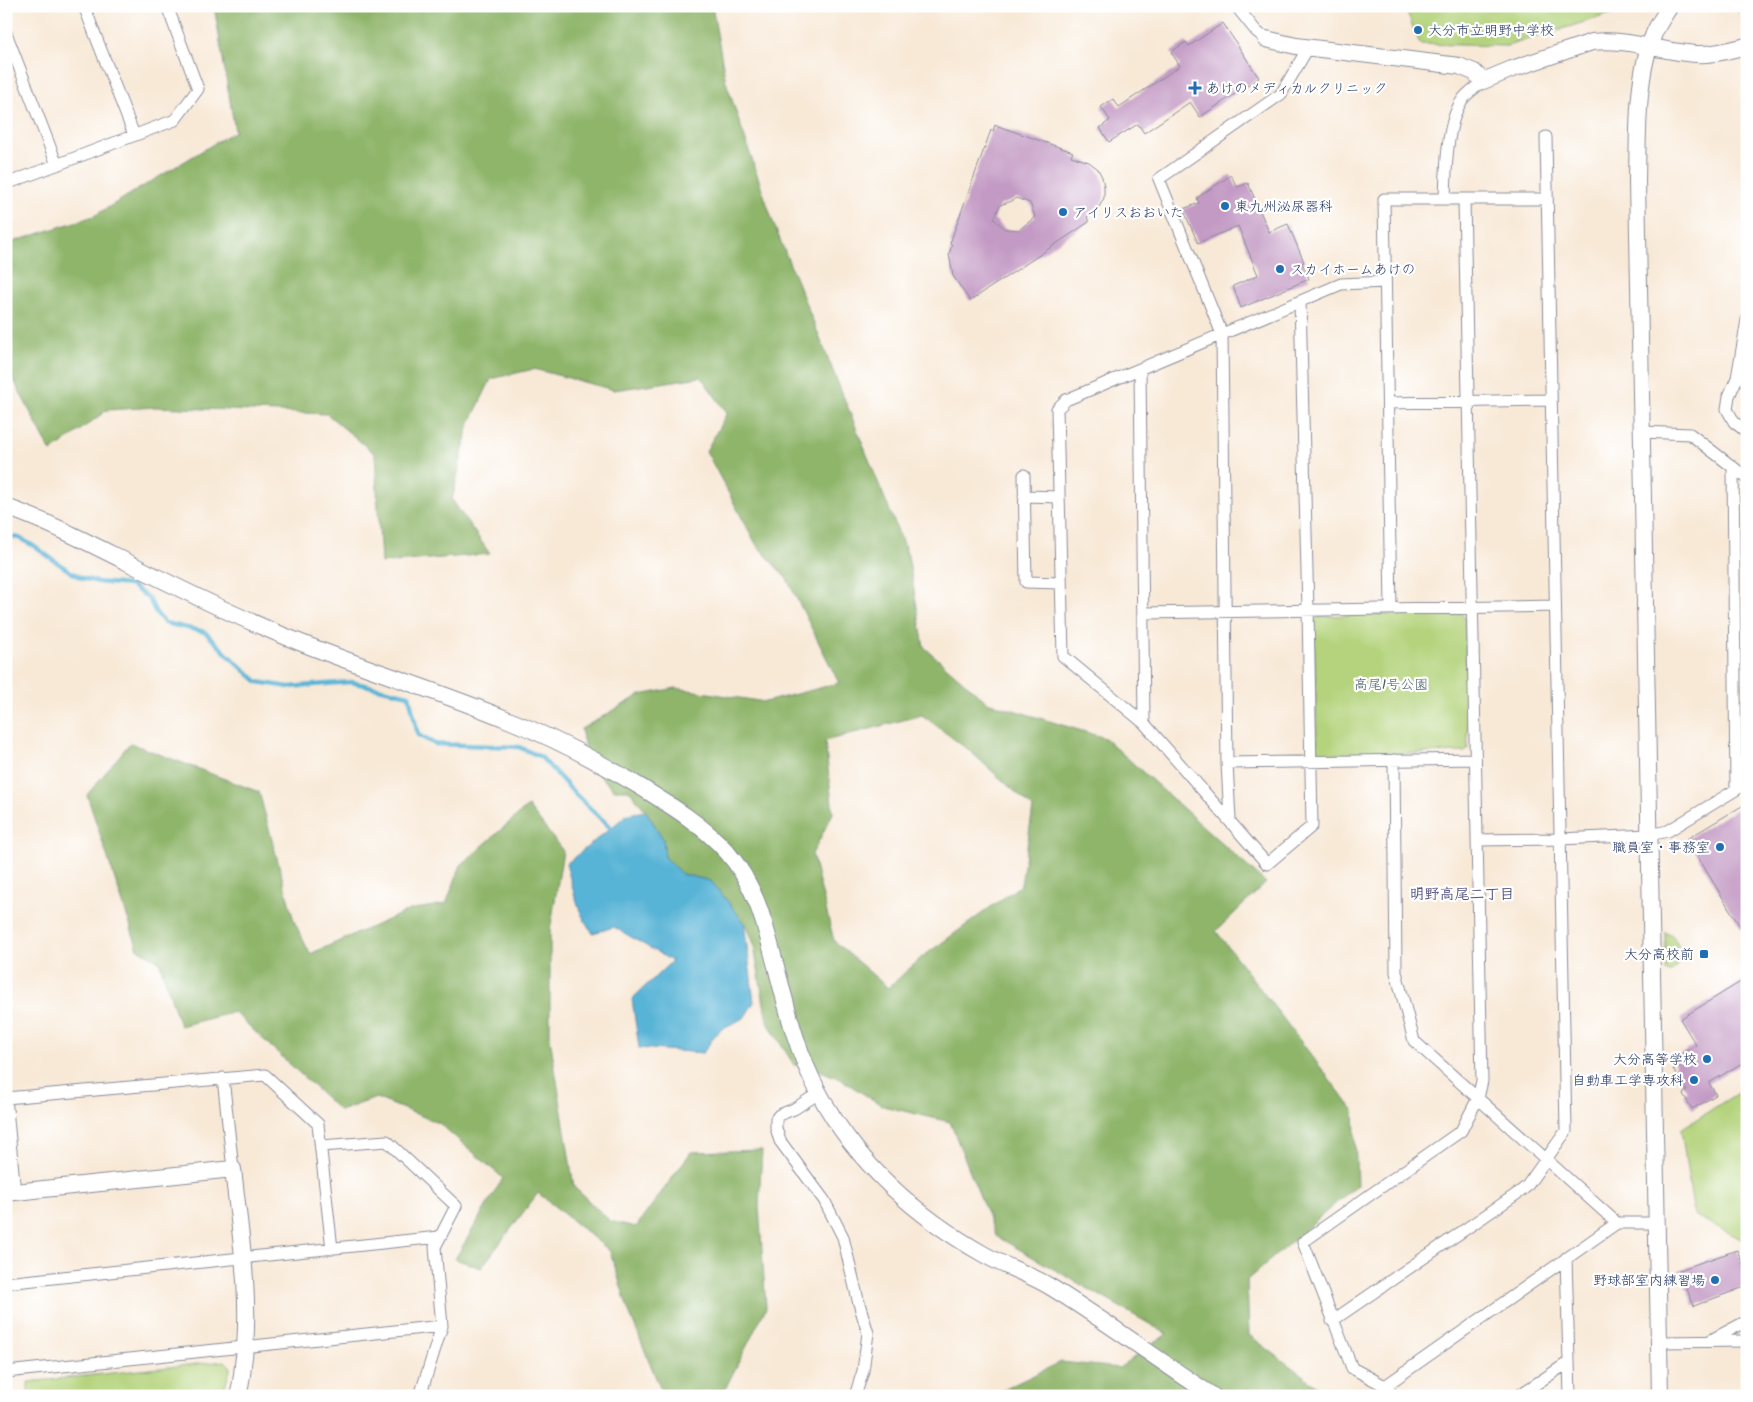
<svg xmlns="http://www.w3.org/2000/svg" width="1753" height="1402" viewBox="0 0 1753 1402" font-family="Kalam,'Klee One',sans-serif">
<rect width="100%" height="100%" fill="#fff"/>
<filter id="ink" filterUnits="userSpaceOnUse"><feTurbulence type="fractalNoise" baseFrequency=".02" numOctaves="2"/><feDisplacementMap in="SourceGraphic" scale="10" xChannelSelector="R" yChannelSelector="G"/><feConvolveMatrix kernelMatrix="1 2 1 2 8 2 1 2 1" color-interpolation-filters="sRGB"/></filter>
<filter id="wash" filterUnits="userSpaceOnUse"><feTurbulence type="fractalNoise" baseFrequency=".0096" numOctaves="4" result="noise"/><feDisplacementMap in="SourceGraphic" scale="20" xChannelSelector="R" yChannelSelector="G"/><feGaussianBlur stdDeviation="1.12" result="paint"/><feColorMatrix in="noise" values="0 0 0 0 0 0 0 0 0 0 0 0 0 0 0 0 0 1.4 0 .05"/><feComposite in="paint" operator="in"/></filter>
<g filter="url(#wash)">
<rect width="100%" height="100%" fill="#f8e9d7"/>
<path fill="#b4d37b" stroke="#68816c" d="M1404 6H1636L1507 46 1420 44Z
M1461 613 1465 618V624L1468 749 1465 752 1323 755 1317 750 1314 621 1320 616Z
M1665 932C1682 939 1685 960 1671 972H1666Z
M1747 1087V1242L1694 1215 1681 1129Z
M225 1361 231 1367 222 1396H28V1382Z"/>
<path fill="#8fb56b" stroke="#557264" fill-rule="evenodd" d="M214 6H712L726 82 774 225 908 556 924 647 987 702 1105 738 1266 883 1216 931 1354 1111 1357 1185 1247 1280 1249 1335 1330 1396H990L1061 1362 1119 1368 1167 1334 996 1236 950 1122 883 1106 840 1079 821 1071 794 1065 767 1021 753 941 744 922 711 881 682 874 665 858 663 839 646 811 629 790H614L588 764 581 729 640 695 676 688 765 702 839 683 787 579 756 544 706 451 727 413 701 377 614 390 534 369 491 379 468 427 452 500 490 554 381 563 375 454 327 414 156 407 107 410 51 452 11 375 12 317 6 318V244L94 216 235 131ZM922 715 971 752 1033 808 1021 885 921 958 888 988 834 941 812 854 833 813 825 741Z
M130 743 259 792 294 921 310 954 410 910 446 904 461 865 528 806 563 851 550 931V1038L574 1187 610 1221 636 1227 691 1152 762 1150 759 1206 766 1308 725 1389 663 1395 629 1312 610 1251 538 1193 481 1268 455 1259 503 1178 439 1123 376 1098 340 1111 234 1012 180 1026 159 961 138 949 87 795Z"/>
<path fill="#59b4d6" stroke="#3a729a" d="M646 811 663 839 665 858 682 874 711 881 744 922 754 1002 744 1018 723 1028 715 1035 703 1053 639 1048 632 999 672 961 614 927 593 933C577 914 573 887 566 864L628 814Z"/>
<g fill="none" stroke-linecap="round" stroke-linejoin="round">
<path stroke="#59b4d6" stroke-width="4.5" d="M6 535 19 538 32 545 71 572 82 578 98 582 129 585 133 587 149 599 156 613 165 623 205 632 230 657 258 682 289 687 351 682 409 695 418 735 435 744 519 747 541 757 576 795 614 831"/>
</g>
<g id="blocks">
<path fill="#c39ac4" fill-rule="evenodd" d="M1223 23 1259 78 1200 117 1190 102 1144 133 1138 124 1109 142 1100 128 1110 120 1101 107 1113 99 1119 107 1180 66 1171 52 1186 42 1189 46Z
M995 125 1073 152 1071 156 1089 162 1098 169 1102 177 1104 187V198L1099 207 1087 217 1089 222 970 301 953 276 949 254 952 245 950 243 991 130 993 131ZM1016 198 1030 203 1035 217 1019 230 1005 229 994 219 1000 205 1012 201Z
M1231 175 1237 187 1248 183 1269 232 1288 224 1304 262 1302 263 1309 279 1241 308 1233 286 1258 275 1238 226 1198 243 1183 209 1199 203 1197 198Z
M1747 803V938L1687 839Z
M1747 978V1060L1709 1083 1716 1095 1692 1109 1683 1094 1687 1091 1673 1069 1676 1067 1672 1059 1696 1045 1680 1019Z
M1737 1250 1747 1274V1286L1694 1306 1679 1270Z"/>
</g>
</g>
<g filter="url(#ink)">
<use href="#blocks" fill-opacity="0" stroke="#8a8c9a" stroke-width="1"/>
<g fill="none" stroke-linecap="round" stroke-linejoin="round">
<defs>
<path id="street" d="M84 6 134 135
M1236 6 1256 31 1266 39
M6 33 57 165
M6 184 175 120 198 89 167 6
M1445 198C1446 171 1446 122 1463 99 1468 92 1477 87 1483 81
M1300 301 1308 610 1312 826 1267 864 1144 723 1063 656 1057 409 1066 400 1341 284 1385 282
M1747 320 1737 378 1729 396 1727 409 1734 422 1747 432
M1140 369 1144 723
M1388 403 1551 400
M1642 432 1690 434 1747 478
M1733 467 1736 789
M1024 475 1026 582 1061 583
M1024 496 1059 497
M1391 609 1384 199H1547
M1143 613 1555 606
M1394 760 1396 972 1414 1041 1617 1223
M1227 763 1475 759
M1230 820 1227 763 1222 334 1159 179 1281 94 1308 48
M1477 840 1560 839 1649 835 1668 831 1747 783
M223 1078 233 1169
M819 1093 794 1109 779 1115 776 1119V1128L780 1141 824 1200 843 1237 858 1300 868 1333 863 1371 855 1396
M321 1146 387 1141 456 1206 435 1247 442 1326 420 1396
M15 1193 6 1098 265 1075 318 1124 332 1249
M1566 1258 1570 1396
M6 1283 439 1237
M1332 1321 1521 1191 1527 1186 1566 1131 1546 137
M1711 1340 1747 1321
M1659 1342 1747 1341
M6 1372 442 1326
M1385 1386 1617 1223H1657
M1394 1396 1385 1386 1352 1368 1303 1242 1461 1131 1478 1098 1482 1081 1464 199
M1518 1396 1569 1362"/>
<path id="secondary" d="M1266 39 1296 46 1459 66 1474 72 1483 81 1512 69 1592 42C1628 38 1661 52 1697 54 1714 55 1730 50 1747 46
M6 507C46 521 83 540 121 559 168 583 214 606 263 627 342 662 425 686 506 719 552 737 596 760 639 786 670 805 703 825 727 852 754 883 764 920 774 959 786 1004 796 1051 819 1093 856 1163 917 1217 985 1255 1006 1267 1029 1274 1049 1286 1105 1320 1158 1360 1213 1396
M6 1193 233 1169C240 1233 252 1301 243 1365 242 1376 241 1386 238 1396
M1660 1396 1637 181C1638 137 1636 77 1653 36 1657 25 1664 16 1670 6"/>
</defs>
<use href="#street" stroke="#8a8c9a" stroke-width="13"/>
<use href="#secondary" stroke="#8a8c9a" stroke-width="18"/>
<path stroke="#8a8c9a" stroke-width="2.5" stroke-dasharray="1 4" stroke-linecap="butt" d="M1727 6 1742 13H1747"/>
<use href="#street" stroke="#fff" stroke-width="11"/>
<use href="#secondary" stroke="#fff" stroke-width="16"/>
</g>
</g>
<g fill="#1f6fb2" stroke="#fff" stroke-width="2">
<circle cx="1418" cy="30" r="5"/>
<path d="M1192.5 80.5h5v5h5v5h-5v5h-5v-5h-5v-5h5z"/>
<circle cx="1225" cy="206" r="5"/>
<circle cx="1063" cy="212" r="5"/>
<circle cx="1280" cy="269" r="5"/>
<circle cx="1720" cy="847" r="5"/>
<rect x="1699" y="949" width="10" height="10" rx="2.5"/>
<circle cx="1707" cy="1059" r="5"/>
<circle cx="1694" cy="1080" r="5"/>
<circle cx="1715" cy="1280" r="5"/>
</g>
<g text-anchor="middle" stroke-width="4.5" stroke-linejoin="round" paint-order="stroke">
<g font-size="14" fill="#1b2f5e" stroke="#fff" text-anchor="start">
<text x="1428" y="35">大分市立明野中学校</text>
<text x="1206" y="93">あけのメディカルクリニック</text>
<text x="1235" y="211">東九州泌尿器科</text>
<text x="1073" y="217">アイリスおおいた</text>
<text x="1290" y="274">スカイホームあけの</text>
<text x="1710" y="852" text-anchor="end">職員室・事務室</text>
<text x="1694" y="959" text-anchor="end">大分高校前</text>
<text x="1697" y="1064" text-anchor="end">大分高等学校</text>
<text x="1684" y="1085" text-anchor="end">自動車工学専攻科</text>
<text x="1705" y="1285" text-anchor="end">野球部室内練習場</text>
</g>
<g font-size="14" fill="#496067" stroke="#fff">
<text x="1391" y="689">高尾1号公園</text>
</g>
<g font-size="15" font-weight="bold" fill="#565482" stroke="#fff">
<text x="1462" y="899">明野高尾二丁目</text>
</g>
</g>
<rect width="1753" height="1402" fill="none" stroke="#fff" stroke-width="25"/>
</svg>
